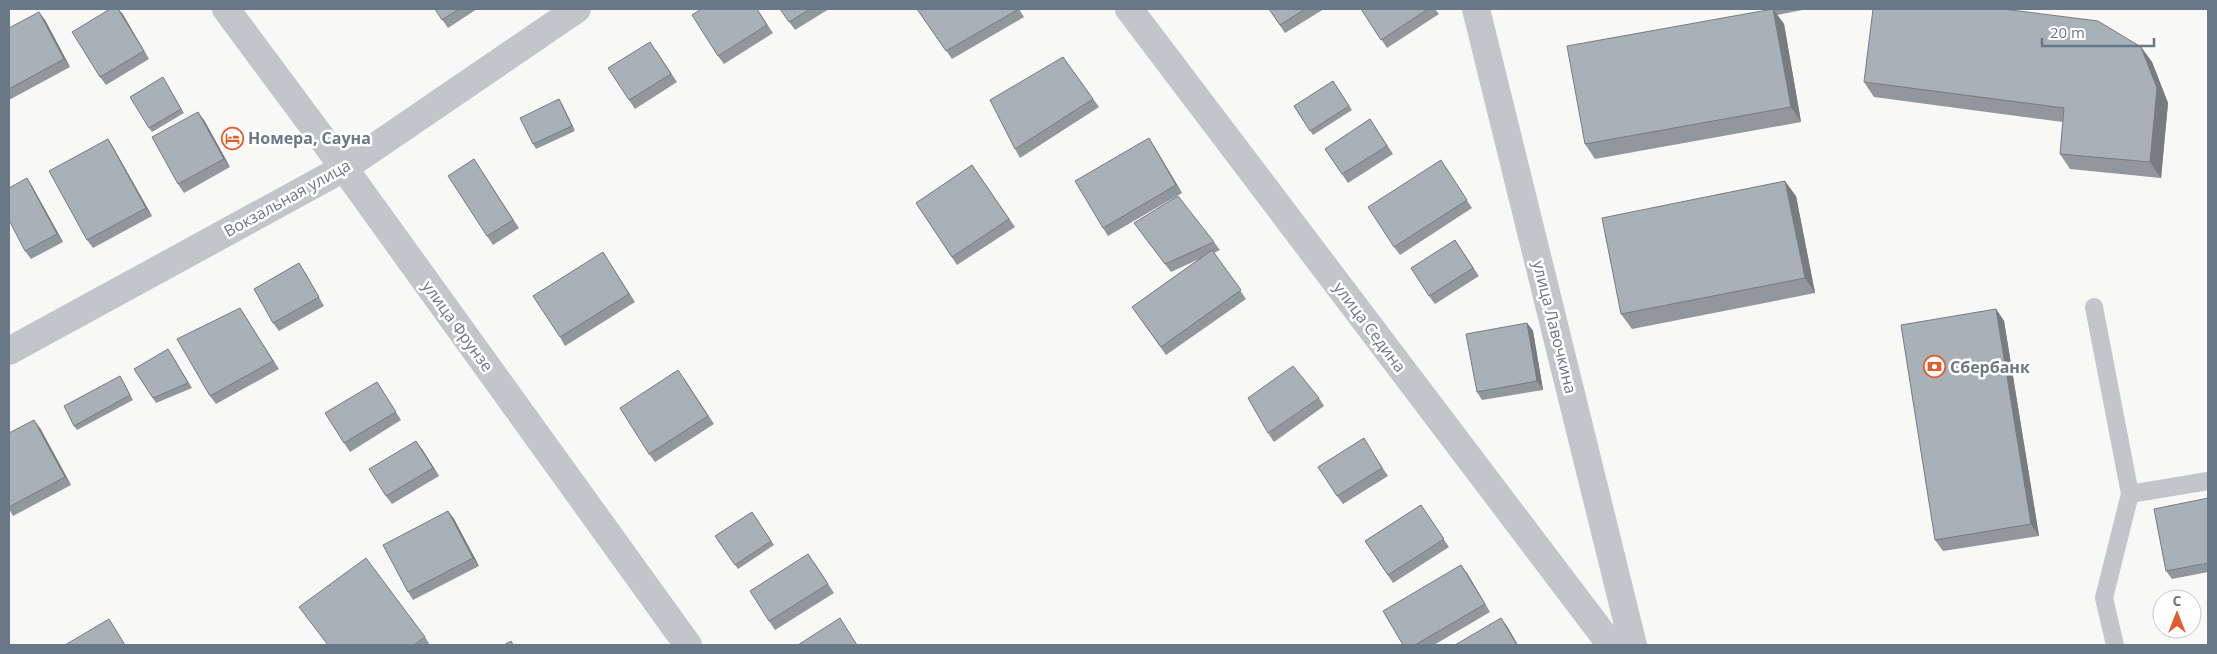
<svg xmlns="http://www.w3.org/2000/svg" width="2217" height="654" viewBox="0 0 2217 654" font-family="'Open Sans',sans-serif">
<rect width="100%" height="100%" fill="#f8f8f6"/>
<g fill="none" stroke-linecap="round" stroke-linejoin="round">
<path stroke="#c2c6ca" stroke-width="18" d="M2094 307 2130 494
M2115 645 2104 598 2130 494 2208 481"/>
<path stroke="#c2c6ca" stroke-width="28" d="M226 9 344 168 688 645
M1129 9 1611 645
M1476 9 1633 645
M9 351 344 168 577 9"/>
</g>
<path fill="#90989d" d="M435 9H477L448 28Z
M701 9H757L773 33 724 64 718 56Z
M780 9H829L795 30Z
M917 9H1019L1024 17 952 59Z
M1269 9H1324L1285 33Z
M1361 9H1435L1439 14 1387 48Z
M1773 9H1808L1777 15 1784 24 1801 122 1595 159 1585 144Z
M122 13 149 59 106 85 100 77Z
M45 20 70 67 9 100V28Z
M2141 47 2152 62 2168 103 2161 178 2070 169 2060 154 2063 122 1874 97 1864 82Z
M656 50 677 82 635 109 629 100Z
M1063 57 1099 107 1020 158 1015 149Z
M1333 81 1352 110 1313 135 1294 106Z
M166 82 184 113 152 132 149 128Z
M562 104 575 131 536 149 533 144Z
M1370 119 1393 154 1348 183 1325 149Z
M204 120 230 167 184 193 178 184Z
M108 139 113 147 152 216 93 248 87 240Z
M1154 146 1182 193 1108 236 1103 228Z
M474 159 519 228 493 245 487 236Z
M972 165 1015 227 957 265 916 203Z
M1446 168 1472 208 1400 255 1394 247Z
M27 178 32 186 63 242 31 259 25 251Z
M1796 196 1815 293 1632 329 1621 314Z
M1134 223 1214 242 1220 250 1214 253 1246 299 1166 355 1132 307 1199 259 1171 272Z
M1455 240 1479 276 1435 304 1429 296Z
M603 252 635 302 565 346 560 337Z
M299 263 305 272 324 306 279 331 273 323Z
M240 308 279 369 216 404 210 396Z
M1996 309 2004 321 2039 536 1943 551 1935 540Z
M1527 323 1533 331 1543 390 1482 400 1477 392Z
M171 353 192 388 156 403 134 369Z
M120 376 133 400 77 430 74 426Z
M684 378 714 424 655 462 649 454Z
M377 382 401 420 350 452 344 443Z
M1319 398 1324 406 1274 442 1268 433Z
M40 428 71 485 13 516 9 509V433Z
M1369 447 1388 476 1343 504 1337 496Z
M422 449 439 476 392 504 386 496Z
M2208 498V572L2172 579 2166 571Z
M1421 505 1449 547 1393 583 1365 541Z
M448 511 454 519 479 566 413 600 408 592Z
M752 512 774 545 738 569 715 536Z
M814 562 834 593 775 630 769 621Z
M1467 573 1490 612 1434 645H1403Z
M425 637 430 645H327Z"/>
<path fill="#767c80" d="M118 9 122 13 149 59 144 51Z
M1773 9 1784 24 1801 122 1791 107Z
M39 12 45 20 70 67 64 59Z
M2141 47 2152 62 2168 103 2161 178 2150 162Z
M559 99 562 104 575 131 572 126Z
M198 112 204 120 230 167 224 159Z
M1149 138 1154 146 1182 193 1176 185Z
M108 139 113 147 152 216 146 208Z
M27 178 32 186 63 242 57 234Z
M1785 181 1796 196 1815 293 1805 278Z
M1996 309 2004 321 2039 536 2031 524Z
M1527 323 1533 331 1543 390 1537 381Z
M34 420 40 428 71 485 65 477Z
M416 441 422 449 439 476 433 468Z
M448 511 454 519 479 566 473 558Z
M1461 565 1467 573 1490 612 1485 604Z
M1501 618 1507 626 1518 645H1517Z"/>
<path fill="#a8b1b7" stroke="#767c80" d="M110 9H118L144 51 100 77 72 32Z
M435 9H459L442 20Z
M701 9H757L767 25 718 56 692 15Z
M780 9H810L789 22Z
M917 9H1019L946 51Z
M1269 9H1305L1280 25Z
M1361 9H1428L1381 40Z
M1773 9 1791 107 1585 144 1567 46Z
M1873 9H2003L2098 21 2141 47 2157 88 2150 162 2060 154 2064 108 1864 82Z
M39 12 64 59 9 89V28Z
M650 42 671 74 629 100 608 68Z
M1063 57 1093 99 1015 149 990 100Z
M163 77 181 109 149 128 130 97Z
M1333 81 1349 106 1310 131 1294 106Z
M559 99 572 126 533 144 520 118Z
M198 112 224 159 178 184 152 137Z
M1370 119 1387 146 1342 174 1325 149Z
M1149 138 1176 185 1103 228 1075 181Z
M108 139 146 208 87 240 49 171Z
M474 159 513 220 487 236 448 176Z
M1441 160 1467 200 1394 247 1368 207Z
M972 165 1009 219 952 257 916 203Z
M27 178 57 234 25 251 9 220V188Z
M1785 181 1805 278 1621 314 1602 218Z
M1178 196 1214 242 1165 264 1134 223Z
M1455 240 1473 268 1429 296 1411 268Z
M1212 250 1241 290 1161 347 1132 307Z
M603 252 629 294 560 337 533 296Z
M299 263 319 297 273 323 254 289Z
M240 308 273 361 210 396 177 339Z
M1996 309 2031 524 1935 540 1901 325Z
M1527 323 1537 381 1477 392 1466 334Z
M168 349 188 383 153 398 134 369Z
M1293 366 1319 398 1268 433 1248 398Z
M678 370 708 416 649 454 620 408Z
M120 376 130 395 74 426 64 406Z
M377 382 396 412 344 443 325 413Z
M34 420 65 477 9 507V433Z
M1364 438 1382 468 1337 496 1318 467Z
M416 441 433 468 386 496 369 469Z
M2208 498V563L2166 571 2154 509Z
M1421 505 1444 539 1388 575 1365 541Z
M448 511 473 558 408 592 383 545Z
M752 512 771 541 735 565 715 536Z
M808 554 828 584 769 621 750 591Z
M366 558 425 637 414 645H328L299 607Z
M1461 565 1485 604 1415 645H1403L1383 611Z
M840 618 857 645H798Z
M1501 618 1517 645H1455Z
M109 619 125 645H65Z
M511 641 513 645H504Z"/>
<defs>
<symbol id="hotel-ring" viewBox="-11 -11 22 22"><circle r="9.5" fill="#fff" stroke="#e25d2c" stroke-width="1.5"/><path d="M-6-4.5h1.5V1H6V5H4.5V3h-9V5H-6ZM-4 0a1.8 1.8 0 1 1 3.6 0ZM.5 0V-2.5h3Q6-2.5 6 0Z" fill="#e25d2c"/></symbol>
<symbol id="bank-ring" viewBox="-11 -11 22 22"><circle r="9.5" fill="#fff" stroke="#e25d2c" stroke-width="1.5"/><path d="M-6-4H6V4H-6ZM0-2.3a2.3 2.3 0 1 0 0 4.6a2.3 2.3 0 1 0 0-4.6Z" fill="#e25d2c"/></symbol>
</defs>
<g fill-rule="evenodd">
<use href="#hotel-ring" x="220" y="126" width="25" height="25"/>
<use href="#bank-ring" x="1922" y="354" width="25" height="25"/>
</g>
<g text-anchor="middle" stroke-width="5" stroke-linejoin="round" paint-order="stroke">
<g font-size="16" font-weight="bold" fill="#687887" stroke="#fff" text-anchor="start">
<text x="248" y="144">Номера, Сауна</text>
<text x="1950" y="373">Сбербанк</text>
</g>
<g font-size="16" fill="#687887" stroke="#fff">
<text transform="translate(287 198) rotate(-29)" y="6">Вокзальная улица</text>
<text transform="translate(458 326) rotate(54)" y="6">улица Фрунзе</text>
<text transform="translate(1370 327) rotate(53)" y="6">улица Седина</text>
<text transform="translate(1555 327) rotate(76)" y="6">улица Лавочкина</text>
</g>
</g>
<rect width="2217" height="654" fill="none" stroke="#687887" stroke-width="20"/>
<g transform="translate(2177 614)"><circle r="24" fill="#ffffff" stroke="#c3c9cf"/>
<path d="M0-4L9 19L0 12L-9 19Z" fill="#e25d2c"/>
<text y="-8" font-size="14" font-weight="bold" text-anchor="middle" fill="#687887">С</text>
</g>
<path d="M2042 38v8h112v-8" fill="none" stroke="#687887" stroke-width="2.5"/>
<text x="2050" y="38" font-size="15" fill="#687887" stroke="#ffffff" stroke-width="4" paint-order="stroke">20 m</text>
</svg>
